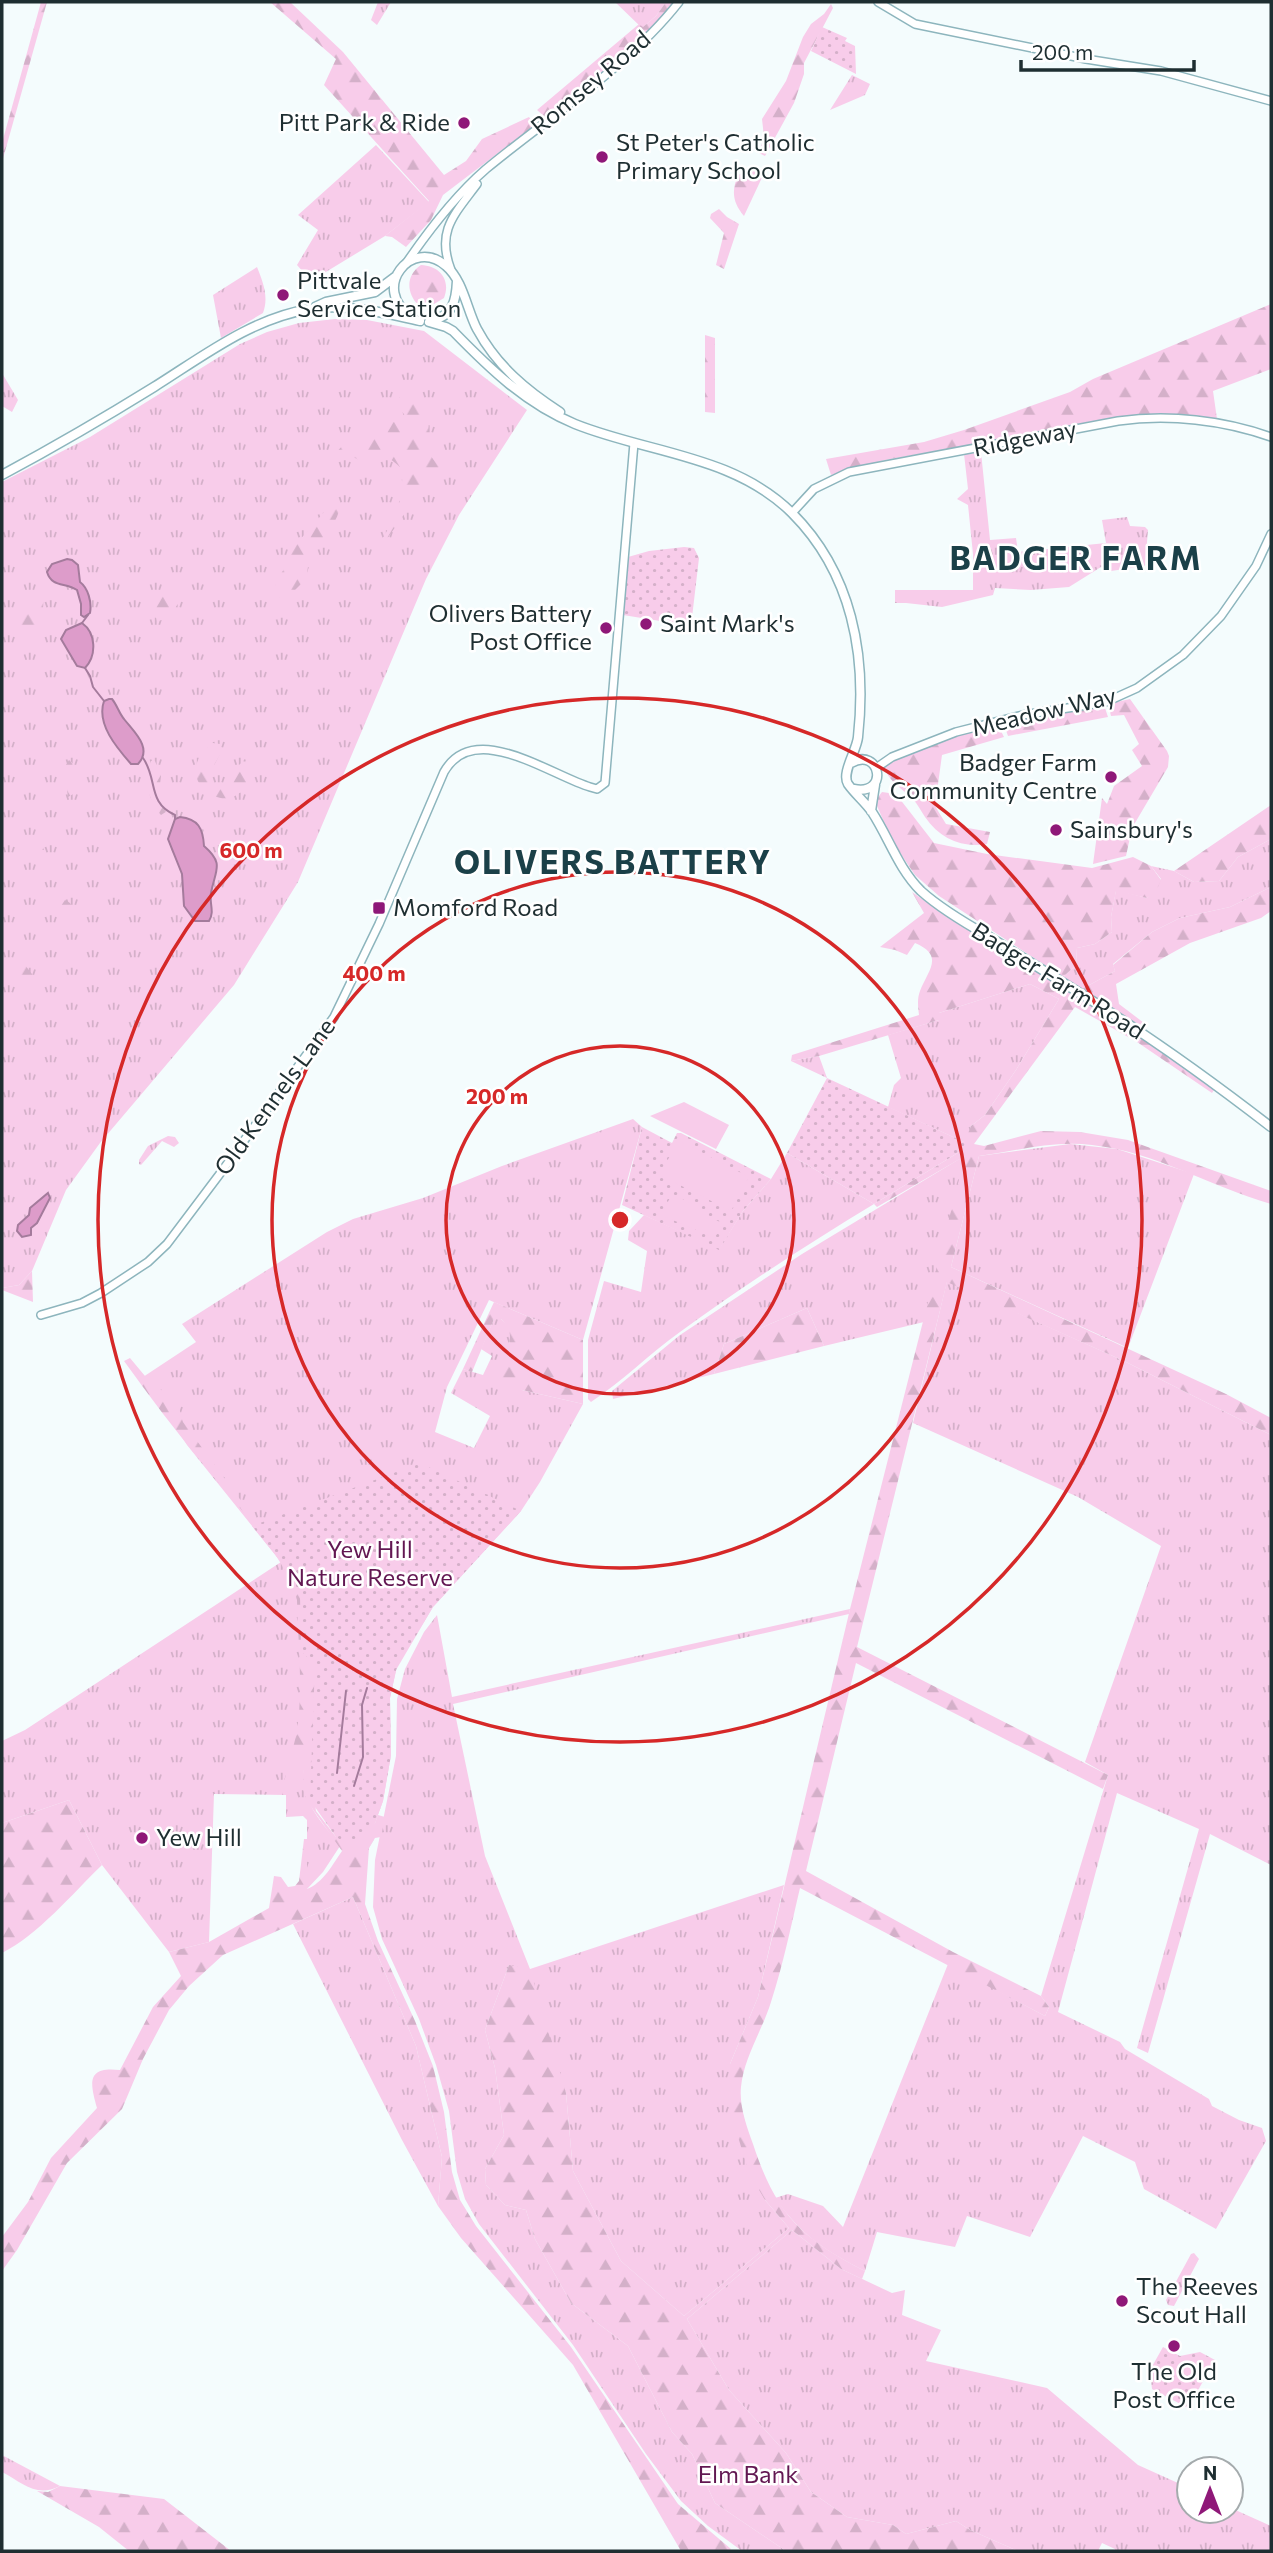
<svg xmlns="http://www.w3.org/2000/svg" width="1273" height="2553" viewBox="0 0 1273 2553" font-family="Commissioner,sans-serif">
<defs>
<pattern id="grass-tufts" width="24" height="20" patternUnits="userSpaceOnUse" patternTransform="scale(1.75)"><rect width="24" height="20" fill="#f8ccea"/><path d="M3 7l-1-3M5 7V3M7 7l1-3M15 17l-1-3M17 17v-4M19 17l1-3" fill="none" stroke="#d4b0c9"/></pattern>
<pattern id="forest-firs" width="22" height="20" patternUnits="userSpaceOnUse" patternTransform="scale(1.75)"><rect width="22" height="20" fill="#f8ccea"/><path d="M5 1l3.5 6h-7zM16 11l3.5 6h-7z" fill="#d4b0c9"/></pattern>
<pattern id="park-dots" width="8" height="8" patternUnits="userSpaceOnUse" patternTransform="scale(1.75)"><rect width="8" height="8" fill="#f8ccea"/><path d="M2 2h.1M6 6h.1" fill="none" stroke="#d4b0c9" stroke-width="1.8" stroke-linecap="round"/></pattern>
</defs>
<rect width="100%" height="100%" fill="#f4fcfd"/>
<path fill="url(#grass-tufts)" d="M378 2H391L377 25 371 20Z
M615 2H666L656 16 642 28Z
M852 75 870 84 865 95 830 110Z
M376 145 429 202 385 236 311 281 297 265 318 230 298 215Z
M257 267C263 282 269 297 263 313L221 338 213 295Z
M335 319 367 320 424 331 527 410 459 515 426 579 298 882 234 985 100 1143 66 1190 32 1271 19 1285 2 1288V482L90 437 240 344 267 332 299 323Z
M2 373 18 400 12 412 2 406Z
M981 452 990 540 1016 538 1018 552 1106 543 1102 520 1127 517 1130 526 1145 527 1148 530 1145 566 1111 571 1101 567 1069 587 1031 590 995 588 993 595 942 607 906 603H895V590H973V554L968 505 957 499 968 489 964 454Z
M1271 839V887L1230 907 1180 918 1152 932 1113 964 1115 971 1082 989 1063 977 1076 965 1077 948 1095 944 1112 932 1111 917 1116 890 1147 898 1161 879 1151 866 1174 871 1194 882 1219 881 1238 857Z
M1030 984 1059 999 1016 1070 985 1115 971 1126 966 1143 888 1107 894 1085 901 1078 888 1035 939 1020V1013Z
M819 1056 827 1078 791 1061Z
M633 1119 642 1127 583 1340 489 1300 447 1387 435 1432 474 1448 490 1416 451 1393 463 1369 483 1375 492 1356 481 1349 494 1319H501L509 1326 511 1336 509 1344 522 1390 583 1404 540 1482 521 1511 433 1607 408 1648 400 1653 390 1698 391 1755 383 1801 375 1823 346 1843 336 1837 304 1769C303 1807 319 1817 340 1846L323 1872 307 1889V1820L303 1816 286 1817V1795L214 1794 209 1942 169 1952 102 1865 69 1800 2 1823V1741L25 1730 281 1562 187 1445 143 1377 196 1342 182 1324 327 1232 353 1219 423 1198 502 1166Z
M168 1136 175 1137 179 1143 174 1147 162 1141 141 1165 139 1164V1160L148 1146Z
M1070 1144 1117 1149 1194 1174 1128 1348 951 1267 979 1156Z
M787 1153 874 1204C808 1244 743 1286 680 1332 649 1354 623 1381 591 1402L588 1399V1340L604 1281 641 1292 647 1251 628 1240 629 1231 644 1215 719 1249 743 1211 771 1179Z
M966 1155 924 1322 824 1346 807 1308 724 1344 714 1374 613 1399 612 1391 680 1335 802 1254Z
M947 1281 1124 1361 1271 1435V1865L1210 1834 1148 2053 1137 2048 1199 1829 1117 1793 1058 2012 1120 2042 1125 2049 1209 2099 1212 2106 1239 2120 1262 2128 1266 2141 1216 2229 1144 2189 1135 2162 1083 2136 1030 2237 967 2216 955 2247 877 2232 865 2271C824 2250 802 2236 775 2198L788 2194 823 2206 843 2227 948 1964 1045 2016 1049 2007 1041 1996 1108 1775 1085 1762 1161 1546 1078 1497 913 1423Z
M850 1609 849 1614 453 1704 485 1856 530 1969 784 1885 758 1997 730 2064 765 2200 789 2228 684 2316 621 2261 573 2171 566 2093 509 1965 485 2030 495 2068 504 2135 485 2169 486 2185 505 2205 526 2210 535 2239 571 2303 628 2346 672 2432 692 2454 715 2503 786 2551H742L708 2526 681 2501 646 2454 573 2345 479 2224 465 2199 457 2172 449 2111 436 2065 419 2019 382 1939 373 1907 375 1860 396 1756 397 1699 405 1669 424 1632 437 1615 452 1697Z
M353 1897 416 2046 442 2157 438 2206 402 2140 293 1924Z
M792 2230 841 2269 892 2293 905 2290 902 2315 941 2330 926 2361 1047 2388 1138 2465 1189 2488V2511H1231V2508L1271 2526V2551H1115V2549L1102 2543 1098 2551H1018L970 2530 956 2521 906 2534 893 2525 847 2517 811 2492 786 2453 729 2390 687 2319Z
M1194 2253 1199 2259 1174 2306 1168 2305 1166 2300 1191 2254Z
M2 2455 60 2486C36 2498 23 2483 2 2472Z"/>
<path fill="url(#forest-firs)" d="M41 2H47L2 162V143Z
M270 2H290L343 52 444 175 466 161 482 139 529 117 535 125 443 195 431 220 406 247 392 237 385 236 429 201 324 85 336 59Z
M666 2H674C639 47 590 81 545 117L537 110 639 24 643 27 656 16Z
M831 4 833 8 804 63V74L794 103 765 156 759 153 764 137 762 119 786 81 803 37 811 24 824 14Z
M750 169H766L744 216C733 203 731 192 738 175Z
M719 209 727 217 739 224 724 269 716 265 724 233 710 218 711 214Z
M421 265C440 266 451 280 444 298L434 304 418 305C406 292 406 275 421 265Z
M1271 304V369L1213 391 1217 419 1192 415H1137L885 460 831 475 826 459 924 442 964 430 1070 392 1093 379Z
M705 335 715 338V413L705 412Z
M411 390 419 395 428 414 430 455 440 468 434 483 411 504 383 545 380 543C395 518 404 498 402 469 385 452 383 457 362 462L345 452 339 453 335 461 336 464 332 470 329 469C335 442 364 430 389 423 395 421 399 423 405 420 406 413 401 411 395 409L394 404 405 391Z
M340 502C340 532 307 540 307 578L289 596 281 599 276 593 275 582 287 565 291 550 332 503Z
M31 594 43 596C46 616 32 640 22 657L15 655C20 636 14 608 31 594Z
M161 594H182L183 597 167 619 157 621 152 602Z
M1130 699 1167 751 1169 756 1168 767 1132 828 1126 856 1093 864 1102 798 1107 804 1114 786 1142 766 1132 750 1139 744 1124 715 1111 716 1108 704Z
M1104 705 1108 717 1008 736 1003 722Z
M998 725 1004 737 942 755 935 806 946 824 990 832 987 844C962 848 940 839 925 817 921 811 918 805 913 799 904 790 885 779 885 766 913 745 963 730 998 725Z
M213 743 220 744 222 750 208 777 209 786 215 789C232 786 231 769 244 761L249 766C248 832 159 783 213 743Z
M69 760C80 768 78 781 75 793L68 797 64 768Z
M151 761H155L161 776 160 784 163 793 171 798 172 808 161 815C146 799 146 780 151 761Z
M882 792 896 794 934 843 987 854 1092 868 1133 857 1151 866 1161 880 1157 889 1147 898 1116 891 1111 917 1112 932 1095 944 1077 948 1076 965 1063 977 939 896 915 875 892 841 875 801Z
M1271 805V839L1238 857 1219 881 1194 882 1174 871Z
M24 836C35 837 41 839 44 850H32L26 845Z
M1271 887V911L1261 918 1190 943 1116 984 1119 1004 1148 1026 1143 1028 1082 989 1115 971 1113 965 1152 932 1180 918 1230 907Z
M912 892 948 917 1117 1021 1214 1090 1212 1093 1137 1042 1075 1007 974 1144 984 1146 1041 1131 1080 1132 1128 1140 1271 1191V1204C1211 1187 1156 1152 1092 1145 1055 1140 1016 1151 979 1156L951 1267 1226 1394 1271 1418V1435L1124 1361 947 1282 857 1647 1108 1775 1103 1789 856 1663 806 1871 953 1952 1041 1996 1049 2007 1045 2016 800 1888C791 1926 783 1965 771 2002 762 2031 744 2057 741 2087 739 2106 747 2127 753 2144 776 2214 801 2238 865 2271L862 2279 841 2269 792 2230 687 2319 729 2390 786 2453 811 2492 847 2517 893 2525 906 2534 956 2521 970 2530 1018 2551H786L715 2503 692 2454 672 2432 628 2346 571 2303 535 2239 526 2210 505 2205 486 2185 485 2169 504 2135 495 2068 485 2030 509 1965 530 1969 566 2093 573 2171 621 2261 684 2316 789 2228 765 2200 749 2173 732 2117 727 2087 730 2064 758 1997 850 1609 965 1156 877 1207 874 1204 961 1151 971 1126 985 1115 1016 1070 1059 999 1030 984 939 1013V1020L819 1056 791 1061 792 1055 919 1015C918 1006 917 999 920 991 928 970 945 956 915 943L907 955 895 950 880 947 924 913Z
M65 900 70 903 76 914 65 920 60 919 57 912Z
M25 965 35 978 29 984 20 986 13 982 12 974 17 967Z
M32 1271 33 1302 2 1290V1288L19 1285Z
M494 1302 583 1340V1404L522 1390 490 1378C501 1359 522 1337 501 1319H494L472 1372 463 1369Z
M807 1308 824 1346 714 1374 724 1344Z
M130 1358 145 1376 178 1404 183 1422 267 1536 302 1594 303 1653 315 1665 313 1763 310 1771 316 1811 336 1837 375 1823 378 1815 385 1817 381 1837 375 1838 369 1848 365 1904 378 1941 415 2021 433 2066 444 2112 452 2172 460 2200 476 2226 571 2347 678 2504 731 2549 729 2551H681L573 2365 461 2238 438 2206 442 2157 416 2046 353 1897 223 1955 189 1986 169 2010 143 2059 122 2109 67 2163 17 2250 2 2271V2237L28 2202 51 2158 97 2108C90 2083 86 2066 120 2070L153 2007 181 1976 169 1952 209 1942 269 1908 274 1876 281 1877 288 1887 295 1886 299 1881 304 1839H307V1889C323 1883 333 1864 342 1851L307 1801 303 1789 304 1769 295 1765 286 1795H282C285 1773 291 1757 296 1736 304 1693 298 1644 297 1600 285 1554 233 1501 203 1464 175 1430 149 1396 124 1361Z
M69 1800 102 1865C72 1894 38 1935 2 1953V1823Z
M60 2486 164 2499 231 2551H129L99 2527 37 2491 48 2492Z"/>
<path fill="url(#park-dots)" d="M822 27 847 38 845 41 855 46 856 74 811 51Z
M684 547 694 548 699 558 691 626 623 615 628 557 649 551Z
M827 1078 951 1136 966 1143 961 1151 874 1204 787 1153Z
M642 1127 672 1143 677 1133H681L771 1179 743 1211 719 1250 622 1205Z
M420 1463 521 1511 433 1607 396 1670 390 1698 391 1755 383 1801 375 1823 357 1842 346 1843 336 1837 310 1800 315 1665 301 1651 300 1595 281 1562 252 1526Z
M1163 2347 1180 2356 1200 2352 1215 2360 1188 2408 1152 2389 1150 2370Z"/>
<path fill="#f8ccea" d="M684 1102 729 1125 716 1149 650 1116Z
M678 1140 749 1177 731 1211 660 1175Z
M672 1194 695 1205 694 1209 722 1223 715 1238 661 1215Z"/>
<path fill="#dd9cca" stroke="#a47b9c" stroke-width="2" d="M67 559 72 560 78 565 80 582C88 588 92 602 90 613L84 617 81 615V604L77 590C65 582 52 588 47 572L52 564Z
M82 623C96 633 97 655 85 668L77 666 61 639 66 630Z
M109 699H112C117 705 119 713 124 719 134 732 153 748 138 764H131C117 748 96 724 104 701Z
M180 817C198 819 203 828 204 846 225 864 215 870 211 893 209 904 215 911 209 921H195L184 906 182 874 168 839 175 819Z
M48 1193 50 1198 37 1223 31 1228V1235L22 1237 17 1231 18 1225 29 1215 30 1208Z"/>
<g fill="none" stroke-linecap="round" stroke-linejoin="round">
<path stroke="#a47b9c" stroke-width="2" d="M82 623 88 615
M85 668 90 676 93 687 104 701
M143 758C158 779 147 803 175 815V819
M337 1773 346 1691
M354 1786 363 1757 362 1705 367 1688
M226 1838V1831"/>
<defs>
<path id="secondary" d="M878 2 915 24 1086 59 1161 71 1271 101
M407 262C429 230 456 195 486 169 550 116 629 66 679 2
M451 270C436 231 454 215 477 184
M792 513 814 489 849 472 1118 421C1169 414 1223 420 1271 437
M876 768 892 757 956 732 1023 715 1106 702 1137 688 1183 655 1221 616 1256 566 1271 534
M41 1315 82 1303 101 1293 148 1262 167 1244 219 1175 334 1017 379 924 444 772C474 719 550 775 590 787L597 789 605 783 634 443"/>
<path id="primary" d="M315 307 326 302 375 292 395 277
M412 317C369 289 412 236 446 266 463 280 467 310 477 329 497 366 526 390 560 412
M431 321C453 316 456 301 457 281
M429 322 446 327 453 331C489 368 526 404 575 424 647 453 734 455 792 513 852 573 867 655 858 737 857 750 841 773 848 784 855 794 865 802 872 812 889 838 898 868 921 891 941 909 965 923 988 936 1018 955 1048 973 1078 992 1145 1033 1209 1079 1271 1127
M2 475C54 447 104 418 154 387 202 357 252 318 310 309 346 303 385 313 420 321
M851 763C880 746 890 796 854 789
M871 811 875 785"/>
</defs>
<use href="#secondary" stroke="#8db5bd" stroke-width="10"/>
<use href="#primary" stroke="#8db5bd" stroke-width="11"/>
<use href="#secondary" stroke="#fff" stroke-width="7"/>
<use href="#primary" stroke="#fff" stroke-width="8"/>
</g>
<g fill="none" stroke="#d62828" stroke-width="3.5">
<circle cx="620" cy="1220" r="174"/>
<circle cx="620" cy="1220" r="348"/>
<circle cx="620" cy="1220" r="522"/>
</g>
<g fill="#8f1878" stroke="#fff" stroke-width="2.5">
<circle cx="464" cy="123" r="7"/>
<circle cx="602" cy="157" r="7"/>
<circle cx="283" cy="295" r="7"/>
<circle cx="646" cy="624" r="7"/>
<circle cx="606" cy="628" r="7"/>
<circle cx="1111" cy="777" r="7"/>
<circle cx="1056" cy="830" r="7"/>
<rect x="372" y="901" width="14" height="14" rx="3.5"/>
<circle cx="142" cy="1838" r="7"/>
<circle cx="1122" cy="2301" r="7"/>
<circle cx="1174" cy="2346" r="7"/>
</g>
<g text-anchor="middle" stroke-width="5" stroke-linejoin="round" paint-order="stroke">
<g font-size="24" fill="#1e2e31" stroke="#fff">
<text transform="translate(591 83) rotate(-40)" y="8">Romsey Road</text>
<text transform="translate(1025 439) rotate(-11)" y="8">Ridgeway</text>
<text transform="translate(1044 712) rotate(-13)" y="8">Meadow Way</text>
<text transform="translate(1058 981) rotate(32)" y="8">Badger Farm Road</text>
<text transform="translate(275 1097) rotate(-54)" y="8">Old Kennels Lane</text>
</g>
<g font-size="24" fill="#1e2e31" stroke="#fff" text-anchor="start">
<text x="450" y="131" text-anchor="end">Pitt Park &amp; Ride</text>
<text x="616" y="151">St Peter's Catholic<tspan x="616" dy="28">Primary School</tspan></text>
<text x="297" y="289">Pittvale<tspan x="297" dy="28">Service Station</tspan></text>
<text x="592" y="622" text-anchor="end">Olivers Battery<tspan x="592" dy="28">Post Office</tspan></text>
<text x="660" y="632">Saint Mark's</text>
<text x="1097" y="771" text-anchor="end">Badger Farm<tspan x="1097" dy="28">Community Centre</tspan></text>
<text x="1070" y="838">Sainsbury's</text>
<text x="393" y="916">Momford Road</text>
<text x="156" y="1846">Yew Hill</text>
<text x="1136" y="2295">The Reeves<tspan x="1136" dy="28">Scout Hall</tspan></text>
<text x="1174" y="2380" text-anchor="middle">The Old<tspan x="1174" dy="28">Post Office</tspan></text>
</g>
<g font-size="24" fill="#621752" stroke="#fff">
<text x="370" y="1558">Yew Hill<tspan x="370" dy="28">Nature Reserve</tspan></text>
<text x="748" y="2483">Elm Bank</text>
</g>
<g font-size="32" font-weight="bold" letter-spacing="2" fill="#1b4048" stroke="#fff">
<text x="1076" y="570">BADGER FARM</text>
<text x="613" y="874">OLIVERS BATTERY</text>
</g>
</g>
<circle cx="620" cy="1220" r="10" fill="#d62828" stroke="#fff" stroke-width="3.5"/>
<g font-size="21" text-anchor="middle" font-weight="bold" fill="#d62828" stroke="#fff" stroke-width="5" stroke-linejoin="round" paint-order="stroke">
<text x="251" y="858">600 m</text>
<text x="374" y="981">400 m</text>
<text x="497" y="1104">200 m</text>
</g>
<rect width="1273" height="2553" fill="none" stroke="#1e2e31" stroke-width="7"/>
<g transform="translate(1210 2490)"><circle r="33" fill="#ffffff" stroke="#a5abad" stroke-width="2"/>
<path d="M0-5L12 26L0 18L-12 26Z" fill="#8f1878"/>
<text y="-10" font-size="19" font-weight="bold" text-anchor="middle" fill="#1e2e31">N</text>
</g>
<path d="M1021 60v10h173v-10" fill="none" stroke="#1e2e31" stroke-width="3.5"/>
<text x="1032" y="60" font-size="21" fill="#1e2e31" stroke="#ffffff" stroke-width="5" paint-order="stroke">200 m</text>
</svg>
